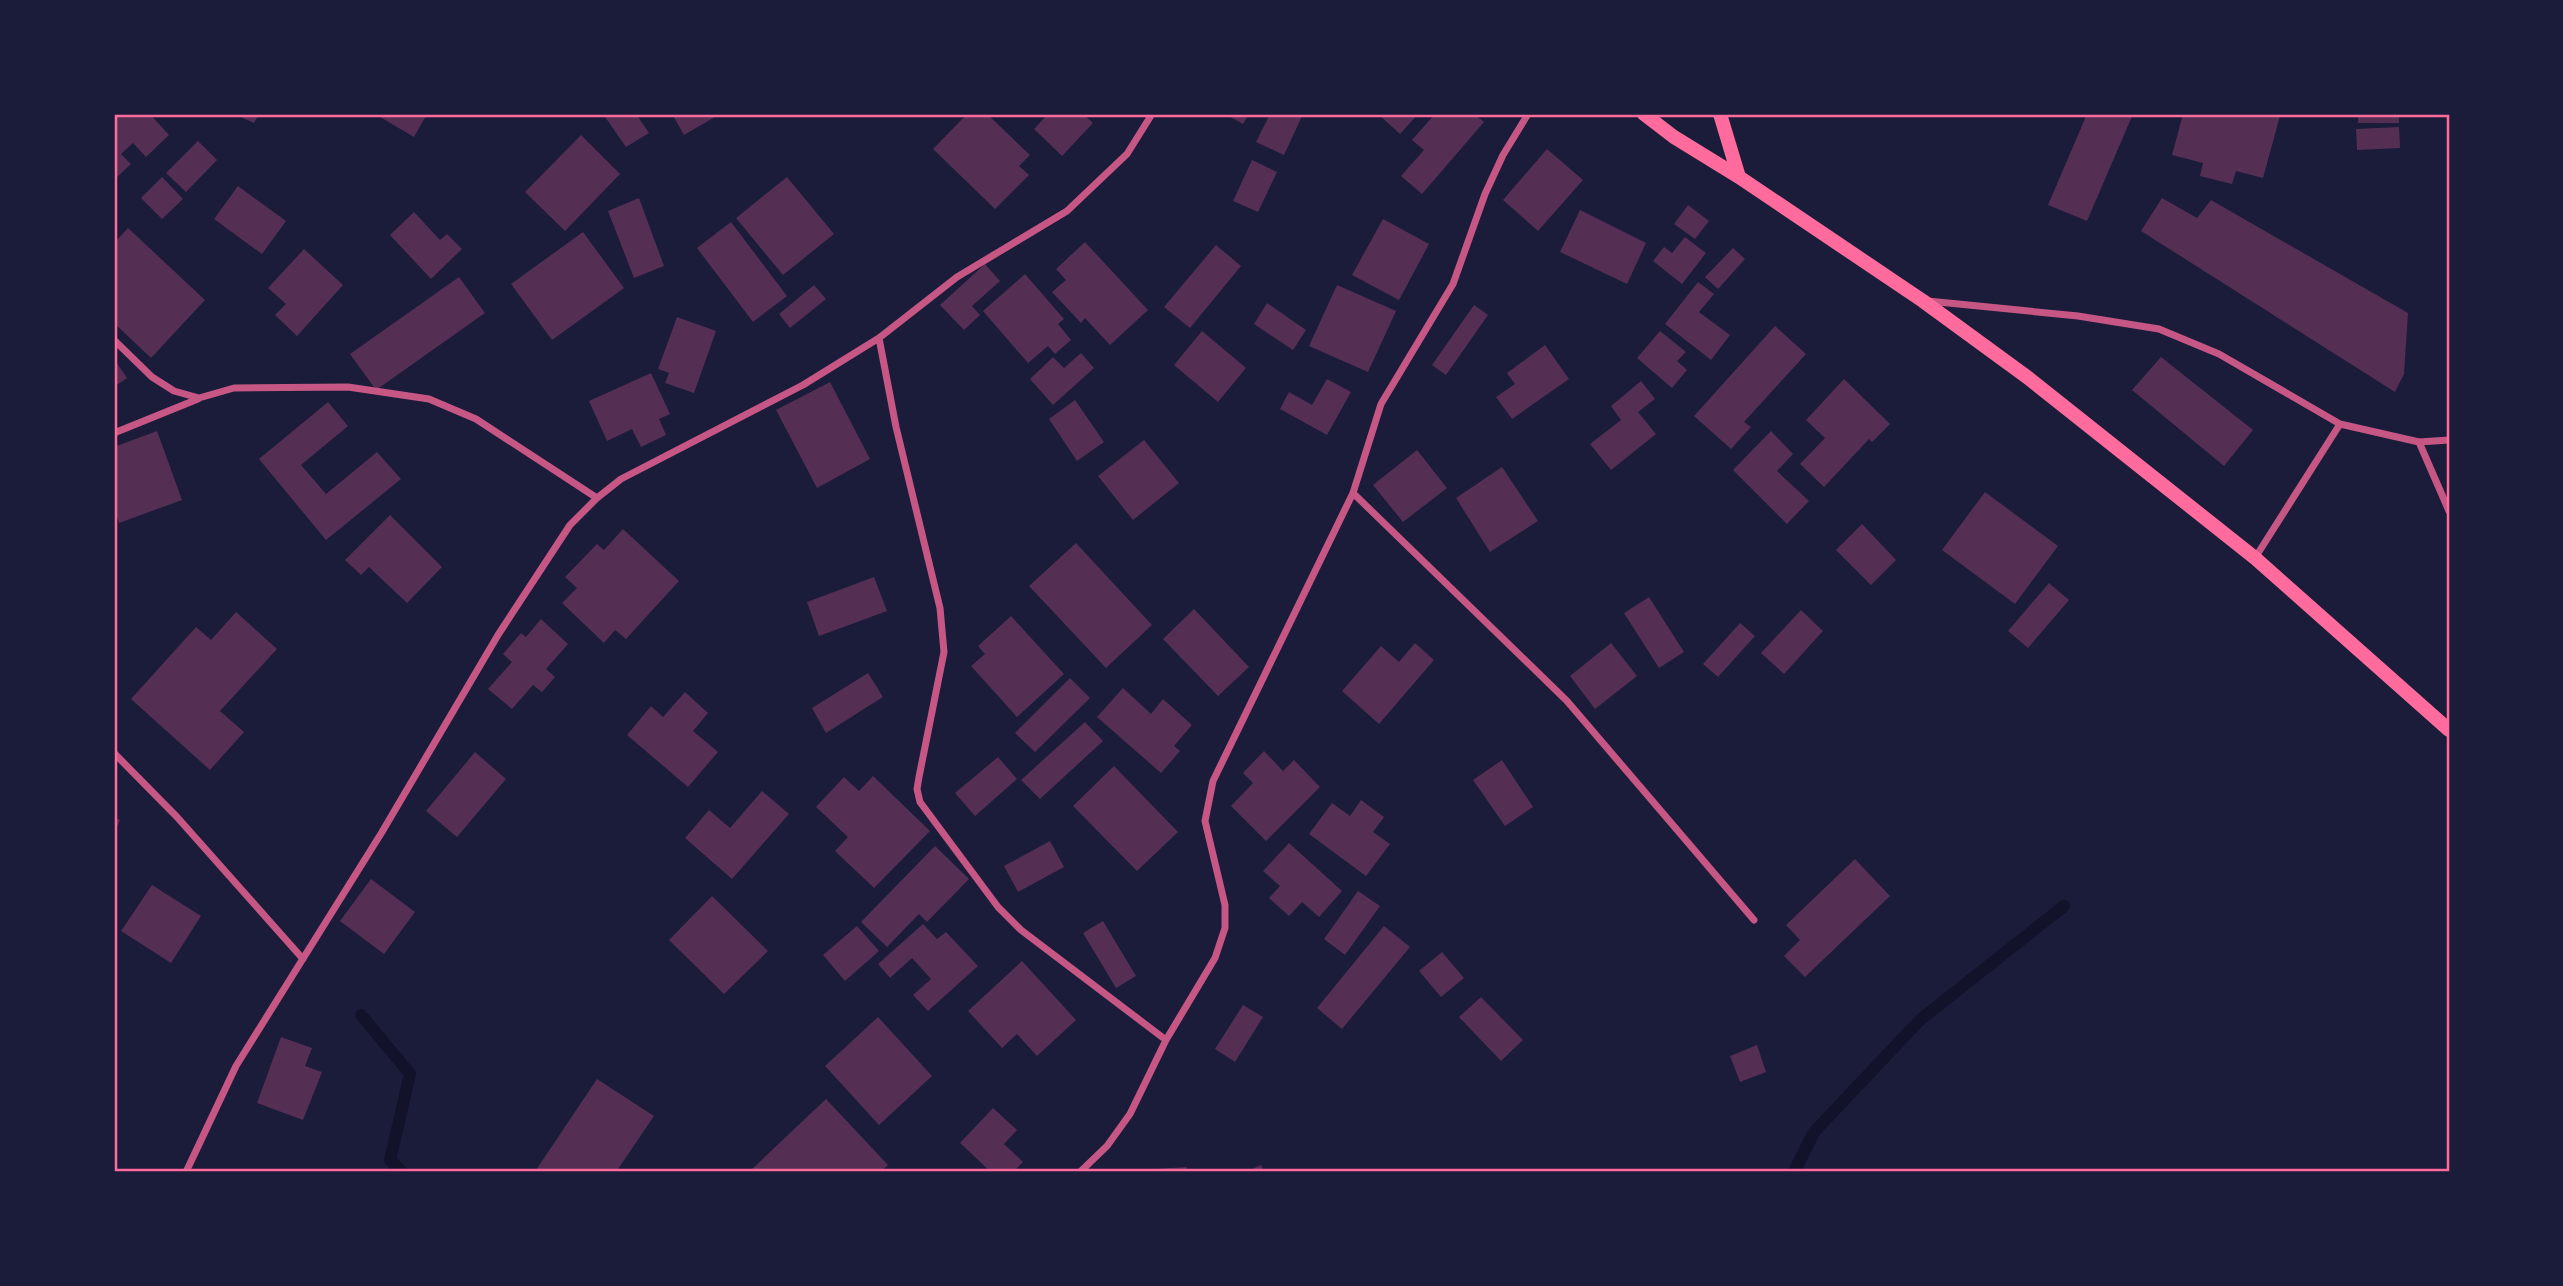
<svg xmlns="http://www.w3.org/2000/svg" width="2563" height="1286" viewBox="0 0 2563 1286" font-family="'Asap Condensed',sans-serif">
<rect width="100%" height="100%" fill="#1b1b3a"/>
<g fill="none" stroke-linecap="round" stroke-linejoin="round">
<path stroke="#12122b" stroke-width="12" d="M361 1015 410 1074 390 1160 402 1172
M1794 1172 1814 1132 1920 1020 2064 906"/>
</g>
<path fill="#542f53" d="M114 114H150L169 135 146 157 133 143 121 154 131 164 114 180Z
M234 114H259L254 123Z
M375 114H427L414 137Z
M603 114H636L649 133 626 147Z
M672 114H720L684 135Z
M967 114H987L1030 155 1019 166 1029 175 995 209 933 149Z
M1048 114H1083L1093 123 1062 156 1034 129Z
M1225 114H1249L1243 124Z
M1270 114H1303L1284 155 1256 142Z
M1378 114H1418L1400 134Z
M1435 114H1474L1484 122 1422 194 1401 176 1424 150 1412 140Z
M2087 114H2133L2087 221 2048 205Z
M2183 114H2272L2280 116 2263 178 2236 171 2232 184 2200 176 2203 163 2172 155Z
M2358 114H2399V123H2358Z
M2399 127 2400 148 2357 150 2356 129Z
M581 135 620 174 565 231 525 192Z
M198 141 217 160 186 192 166 173Z
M1547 149 1583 180 1538 231 1503 200Z
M1252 160 1277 172 1258 212 1233 201Z
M162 177 183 199 162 219 141 198Z
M787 177 834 234 783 275 736 218Z
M238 186 286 221 262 254 214 219Z
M639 198 664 266 634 278 608 211Z
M2162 198 2197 218 2211 200 2408 313 2404 374 2395 392 2141 231Z
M1688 205 1709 221 1695 239 1674 224Z
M1580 210 1646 243 1627 284 1560 252Z
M414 212 440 240 447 234 462 249 431 279 390 235Z
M1383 219 1429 244 1399 300 1352 275Z
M731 222 787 296 753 322 697 248Z
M128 228 205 300 151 358 114 323V243Z
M583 232 624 288 552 340 511 284Z
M1685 237 1706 253 1682 284 1653 261 1664 247 1672 253Z
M1085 242 1148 310 1110 345 1085 318 1081 323 1052 292 1066 280 1056 269Z
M1216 245 1241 266 1190 328 1164 307Z
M1733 248 1745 259 1718 289 1705 277Z
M304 249 343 285 297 336 275 315 286 304 268 288Z
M985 264 1000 281 972 306 980 315 964 330 940 305Z
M1025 274 1064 319 1058 324 1071 340 1055 354 1048 346 1028 363 983 311Z
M459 277 485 313 376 390 350 354Z
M1698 282 1714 294 1699 312 1730 335 1711 360 1665 324Z
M814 285 826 299 790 328 779 314Z
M1337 285 1396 311 1368 372 1309 346Z
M1267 303 1306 330 1293 350 1254 324Z
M1474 305 1488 315 1446 375 1432 365Z
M677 317 716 331 694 393 665 383 669 373 658 369Z
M1775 326 1806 354 1744 422 1751 427 1731 449 1694 416Z
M1202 331 1246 368 1218 402 1174 365Z
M1660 331 1686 352 1677 361 1687 370 1672 388 1637 358Z
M1545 345 1569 379 1512 419 1496 397 1515 384 1507 373Z
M1081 353 1094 368 1053 405 1030 379 1053 357 1064 368Z
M2161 357 2253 430 2224 466 2132 390Z
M114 359 127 378 114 387Z
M651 373 670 414 659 419 666 435 641 447 632 429 607 441 589 401Z
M1327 379 1351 392 1327 435 1280 409 1289 392 1312 405Z
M1844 379 1890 424 1872 442 1869 439 1824 487 1800 464 1825 438 1806 420Z
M1641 381 1655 399 1638 412 1656 434 1611 470 1590 444 1621 420 1611 406Z
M830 382 870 459 817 488 776 410Z
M1075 400 1104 442 1077 461 1049 419Z
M328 402 348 426 301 465 326 494 377 452 401 479 326 540 259 459Z
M157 431 182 500 119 523 114 508V447Z
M1771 431 1793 454 1777 471 1809 501 1787 524 1733 470Z
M1144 440 1179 483 1133 520 1098 476Z
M1417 450 1447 488 1403 522 1373 485Z
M1502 467 1538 521 1490 552 1456 498Z
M1985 492 2058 546 2015 604 1942 550Z
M390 515 442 567 407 603 369 567 361 575 345 560Z
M1862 524 1896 560 1871 585 1836 550Z
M623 529 679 581 626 639 615 630 604 643 562 603 577 588 565 577 597 544 604 550Z
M1076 543 1152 625 1106 668 1029 586Z
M874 577 887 611 819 636 807 602Z
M2049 583 2069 600 2028 648 2008 631Z
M1649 597 1684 652 1659 668 1624 613Z
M1194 609 1249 667 1218 696 1163 639Z
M1801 610 1823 631 1784 674 1761 653Z
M236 612 277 649 220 711 244 732 210 770 131 699 196 627 211 640Z
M1011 616 1064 674 1017 717 971 666 985 654 978 646Z
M541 619 568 644 546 669 555 677 542 692 533 685 512 709 488 689 512 662 503 654 521 633 526 637Z
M1740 623 1755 636 1718 677 1703 664Z
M1415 643 1434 660 1379 724 1342 691 1381 646 1399 662Z
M1611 643 1637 676 1595 709 1570 676Z
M868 673 883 697 826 733 812 708Z
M1070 678 1090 698 1035 752 1015 733Z
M1123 688 1151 714 1163 699 1192 725 1174 746 1180 751 1161 773 1097 717Z
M685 692 708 713 693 731 718 752 688 787 627 735 651 706 663 717Z
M1085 722 1103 741 1040 799 1021 780Z
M1264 751 1283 771 1294 760 1320 787 1266 841 1231 806 1253 783 1243 773Z
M475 752 506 779 457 837 426 811Z
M998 757 1017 779 975 816 955 793Z
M1502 760 1533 807 1505 826 1473 780Z
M1114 766 1178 832 1137 871 1073 806Z
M873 776 930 831 874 888 835 851 848 837 816 807 844 777 859 791Z
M762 791 789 814 732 879 685 838 709 810 730 828Z
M1361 800 1384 817 1373 832 1390 844 1366 876 1309 834 1332 803 1350 816Z
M114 817 120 820 114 833Z
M1050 841 1064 867 1018 892 1004 866Z
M1289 843 1342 891 1319 917 1302 902 1289 916 1269 898 1280 886 1263 871Z
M935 846 969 879 927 922 919 914 887 947 861 922Z
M1855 859 1890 896 1805 977 1784 956 1800 940 1786 925Z
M371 879 415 912 384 954 340 921Z
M152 885 201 916 171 963 121 931Z
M1358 891 1380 906 1345 955 1324 939Z
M712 896 768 951 724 994 669 940Z
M1103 921 1136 976 1116 988 1083 933Z
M923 924 937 939 946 932 978 966 928 1011 913 995 931 979 912 958 890 978 878 964Z
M857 926 879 951 845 981 823 955Z
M1384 926 1410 947 1342 1029 1317 1008Z
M1442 952 1464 978 1441 997 1419 971Z
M1022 961 1076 1020 1037 1056 1017 1034 1002 1048 968 1011Z
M1481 997 1523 1040 1501 1061 1459 1017Z
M1243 1005 1263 1017 1235 1062 1215 1049Z
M878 1017 932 1076 879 1125 825 1066Z
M281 1037 312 1048 305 1066 322 1072 303 1120 257 1103Z
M1757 1045 1766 1072 1740 1082 1730 1056Z
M597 1079 654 1116 616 1172H539L536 1170Z
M826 1099 888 1165 880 1172H754L752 1169Z
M993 1108 1017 1130 1004 1144 1023 1162 1013 1172H991L960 1143Z
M1261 1165 1264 1172H1245Z
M1187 1167V1172H1140V1170Z"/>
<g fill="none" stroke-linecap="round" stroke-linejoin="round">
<path stroke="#c65784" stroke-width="7" d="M1928 301 2078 316 2159 329 2219 354 2340 424
M879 338 896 427 940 608 944 652 919 777 917 789 920 802 998 907 1021 930 1166 1040
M114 340 152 377 174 391 199 398 234 388 348 387 429 399 476 419 597 498
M114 433 198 399
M2419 442 2449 511
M1353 493 1567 701 1754 920
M2255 558 2340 424 2419 442 2449 440
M114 753 177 817 303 959
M186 1172 236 1066 382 832 498 635 570 525 597 498 621 479 803 385 879 338 957 277 1067 211 1127 154 1152 114
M1080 1172 1107 1146 1130 1114 1166 1040 1215 958 1225 928V905L1205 821 1213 781 1353 493 1381 404 1453 284 1485 194 1503 155 1528 114"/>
<path stroke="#ff6b9d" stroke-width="14" d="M1644 114 1674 137 1739 177 1923 301 2027 377 2255 558 2449 730
M1720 114 1739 177"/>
</g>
<rect width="2563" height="1286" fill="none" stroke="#1b1b3a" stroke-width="231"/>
<rect x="116" y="116" width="2332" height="1054" fill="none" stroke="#ff6b9d" stroke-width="2.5"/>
</svg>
